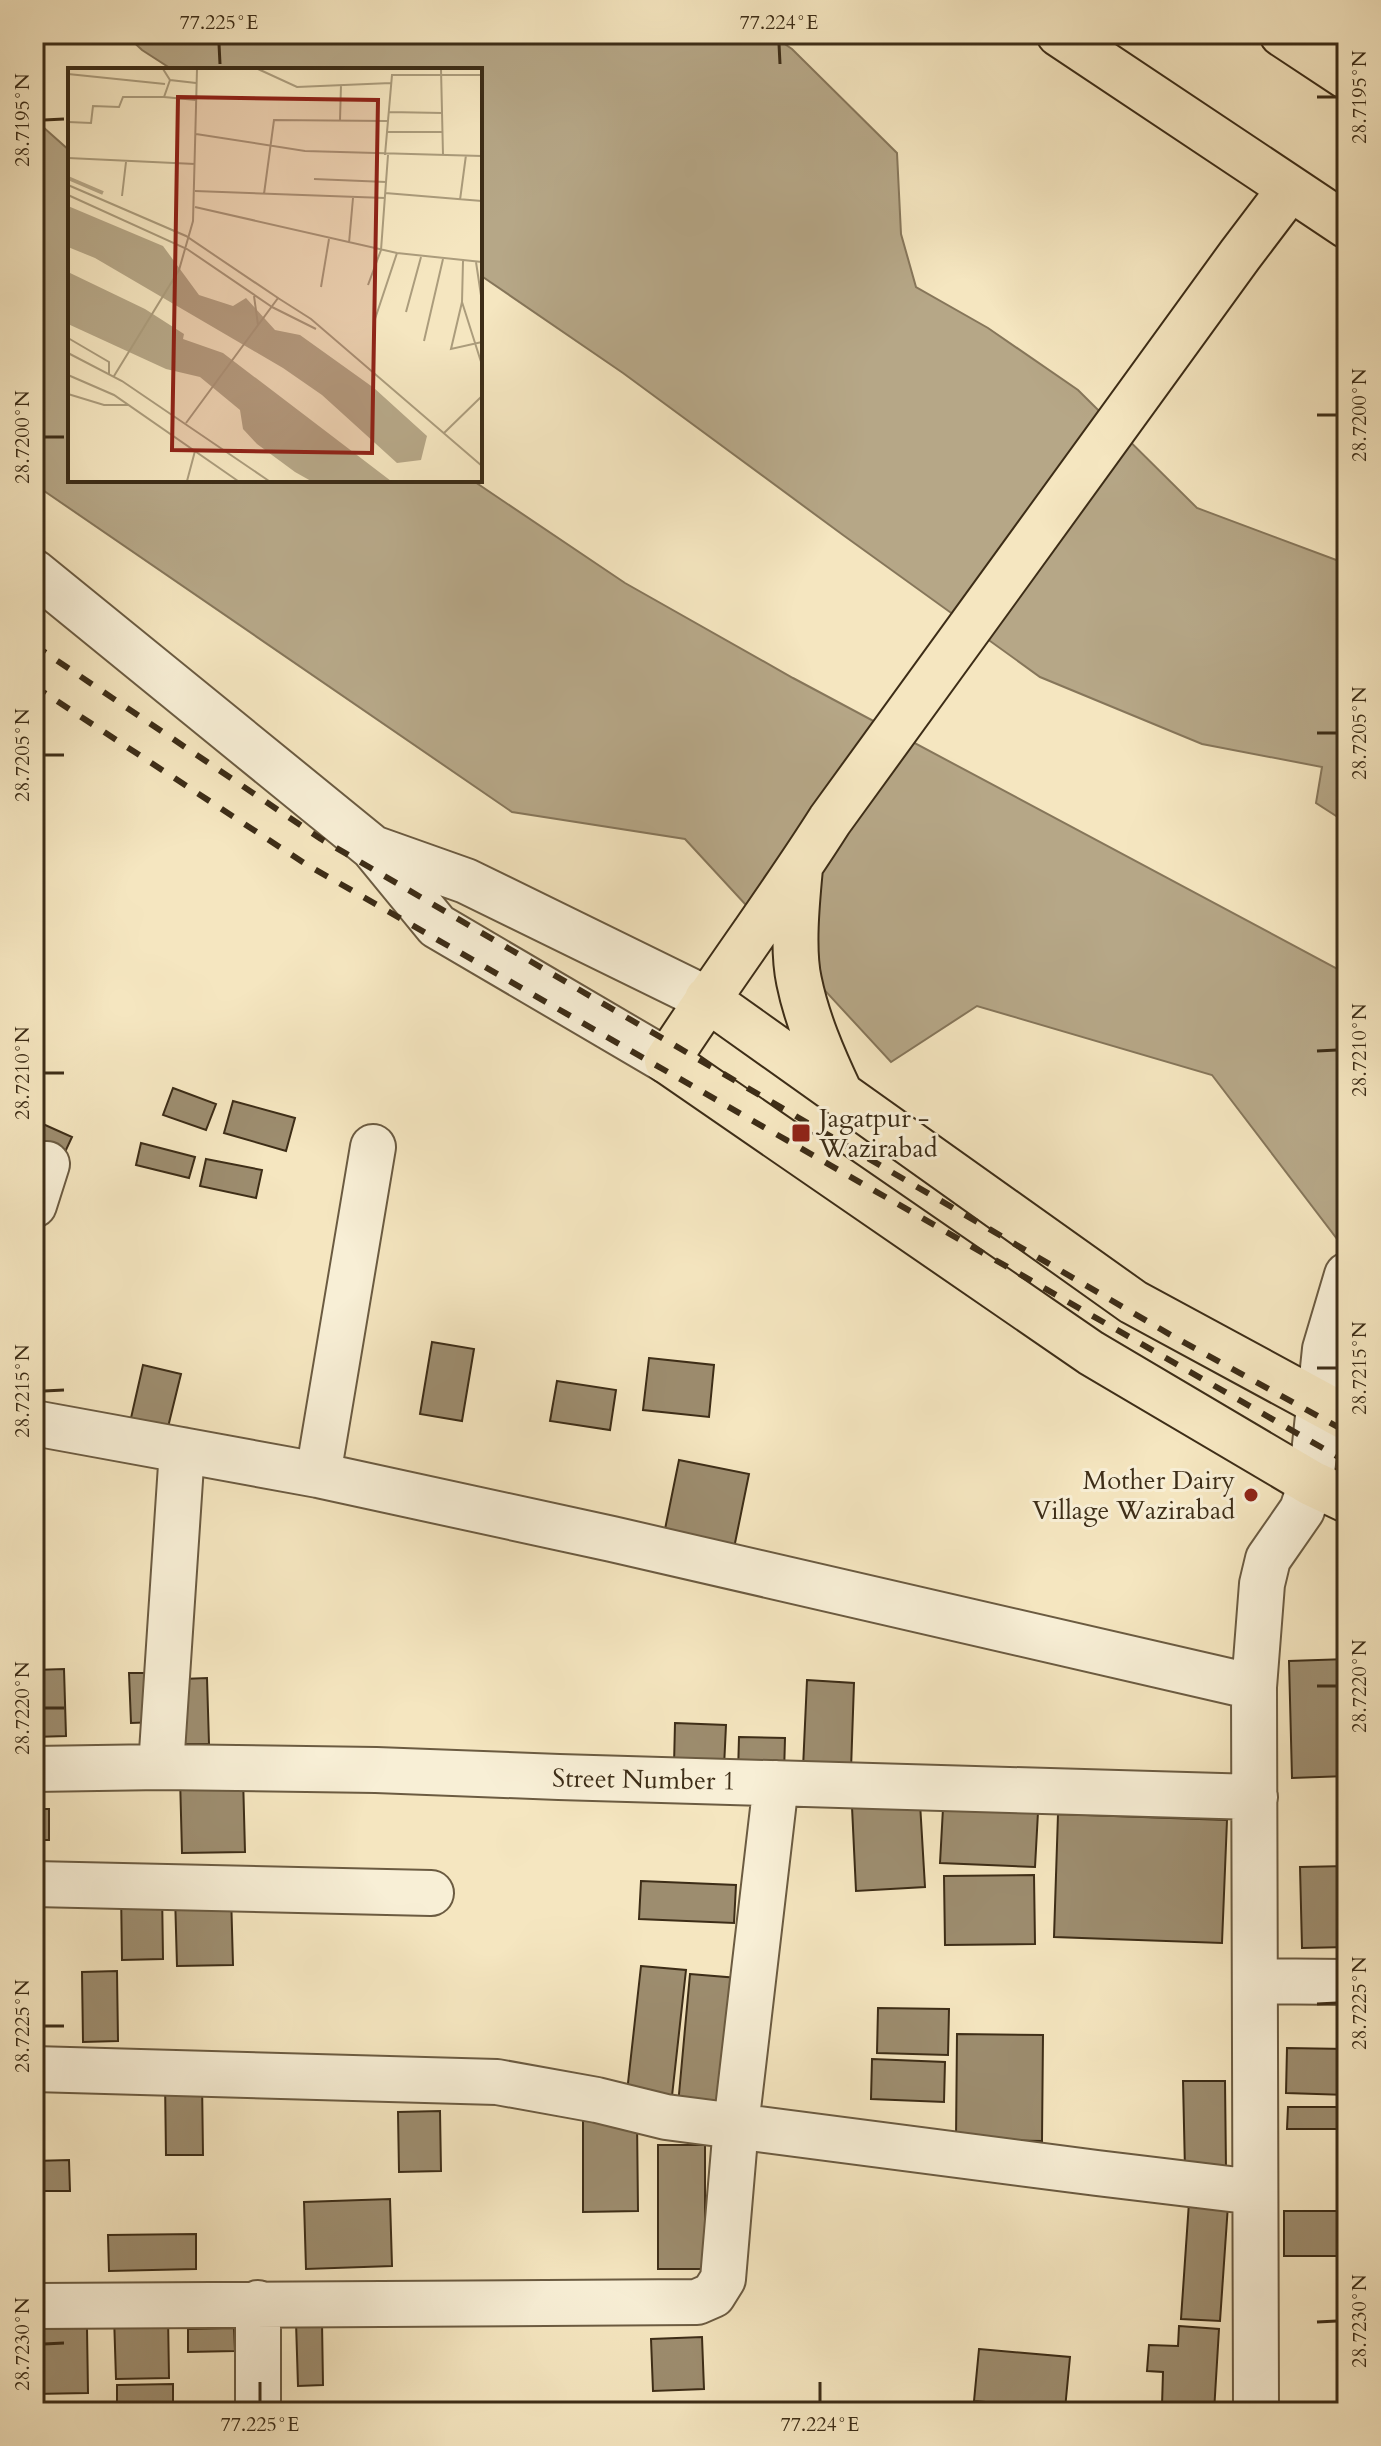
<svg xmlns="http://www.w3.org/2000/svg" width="1381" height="2446" viewBox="0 0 1381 2446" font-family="Cardo,serif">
<rect width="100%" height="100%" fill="#f5e6c0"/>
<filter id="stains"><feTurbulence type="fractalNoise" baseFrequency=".0025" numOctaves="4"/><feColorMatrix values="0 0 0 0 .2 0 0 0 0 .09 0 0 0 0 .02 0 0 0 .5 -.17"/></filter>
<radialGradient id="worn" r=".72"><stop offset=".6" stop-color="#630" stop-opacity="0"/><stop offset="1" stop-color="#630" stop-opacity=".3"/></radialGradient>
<path fill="#b6a787" stroke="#86765a" stroke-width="2" d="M125 34H770L792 49 897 153 901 234 916 287 988 328 1078 390 1197 508 1347 564V823L1316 803 1322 767 1202 744 1040 677 843 535 623 373 480 275V70H173L142 50Z
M34 119 70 151V480H472L625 583 793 678 1347 974V1252L1212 1075 977 1006 891 1062 685 839 512 812 34 484Z"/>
<path fill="#9d8d6f" stroke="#3d2d17" stroke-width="2" d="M173 1088 216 1104 206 1130 163 1115Z
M233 1101 295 1118 286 1151 224 1133Z
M34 1120 72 1137 59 1165 34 1171Z
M141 1143 195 1157 189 1178 136 1165Z
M206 1159 262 1170 256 1198 200 1186Z
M432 1342 474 1349 462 1421 420 1414Z
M649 1358 714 1365 709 1417 643 1410Z
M143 1365 181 1374 168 1427 131 1418Z
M557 1381 616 1390 610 1430 550 1421Z
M679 1460 749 1474 733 1553 663 1539Z
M1347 1659V1776L1292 1778 1289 1661Z
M64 1669 66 1736 34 1737V1670Z
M129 1673H157L158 1722 131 1723Z
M207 1678 209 1744H183L182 1679Z
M807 1680 854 1683 851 1770 803 1768Z
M675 1723 726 1725 724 1767 674 1765Z
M739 1737 785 1738 784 1775 738 1774Z
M243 1776 245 1852 182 1853 180 1777Z
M920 1803 925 1887 856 1891 852 1807Z
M943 1808 1038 1812 1035 1867 940 1863Z
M34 1809H49V1840H34Z
M1058 1814 1227 1820 1222 1943 1054 1937Z
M1347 1866V1947L1302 1948 1300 1867Z
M1034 1875 1035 1944 945 1945 944 1876Z
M641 1881 736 1885 734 1923 639 1919Z
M162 1889 163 1959 122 1960 121 1890Z
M231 1894 233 1965 177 1966 175 1895Z
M641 1966 686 1970 671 2105 626 2101Z
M117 1971 118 2041 83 2042 82 1972Z
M690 1974 738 1978 725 2110 678 2105Z
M878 2008 949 2009 948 2055 877 2053Z
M957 2034 1043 2035 1042 2141 956 2139Z
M1287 2048 1347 2049V2095L1286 2093Z
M872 2059 945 2062 944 2102 871 2099Z
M165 2080H202L203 2155H166Z
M1183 2081H1225L1226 2170H1185Z
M1288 2107H1347V2129H1287Z
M440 2111 441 2171 399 2172 398 2112Z
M583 2119H637L638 2211 583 2212Z
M658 2145H705V2269H658Z
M69 2160 70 2191H34V2161Z
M390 2199 392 2266 306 2269 304 2202Z
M1189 2202 1228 2205 1220 2321 1181 2319Z
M1284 2211H1347V2256H1284Z
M196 2234V2269L109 2271 108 2235Z
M168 2315 169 2378 116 2379 114 2316Z
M296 2322H322L323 2385 298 2386Z
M1179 2326 1219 2329 1214 2412H1145V2405L1162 2406 1163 2372 1147 2371 1149 2345 1178 2346Z
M87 2328 88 2393 34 2394V2329Z
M234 2328 235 2351 188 2352V2329Z
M702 2337 704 2389 653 2391 651 2339Z
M979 2349 1070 2357 1065 2409 974 2401Z
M173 2384V2412H117V2385Z"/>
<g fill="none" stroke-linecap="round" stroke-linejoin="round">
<defs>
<path id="minor" d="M34 572 373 848 437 926 667 1061
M373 848 466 881 707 999
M34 1205 47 1164
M34 1423 318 1475 612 1539 1254 1687
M318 1475 373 1147
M161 1767 182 1450
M34 1769 161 1767 376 1770 559 1777 1255 1797
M34 1884 431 1893
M1256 1981 1347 1982
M34 2069 497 2082 597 2100 666 2117 1097 2173 1255 2192
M34 2306 697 2302 713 2295 723 2279 736 2126 776 1783
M258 2412V2303
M1256 2412 1254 1687 1262 1584 1268 1559 1302 1510 1311 1483 1325 1349 1347 1275"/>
<path id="major" d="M1290 189 1240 255 830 820C778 902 720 979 667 1061L1091 1353 1311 1483 1347 1500
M800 868C797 900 792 949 799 981 807 1020 823 1057 840 1093
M707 999 1133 1302 1347 1418"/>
<path id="highway" d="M1059 34 1347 226
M1282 34 1347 77"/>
</defs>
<use href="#minor" stroke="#6b5b41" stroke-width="48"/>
<use href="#major" stroke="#3d2d17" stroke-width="48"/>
<use href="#highway" stroke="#3d2d17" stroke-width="48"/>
<use href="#minor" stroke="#f8efd6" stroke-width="44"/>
<use href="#major" stroke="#f5e6c0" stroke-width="44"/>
<use href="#highway" stroke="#f5e6c0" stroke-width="44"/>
<path stroke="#3d2d17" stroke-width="6" stroke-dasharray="14 14" stroke-linecap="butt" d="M34 645 321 839 1176 1338 1347 1432
M34 686 304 863 1347 1462"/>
</g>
<path fill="none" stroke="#3d2d17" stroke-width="3" d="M219 44 220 64M779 44 780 64M1317 97H1337M44 120 64 119M1317 415H1337M44 437H64M1317 733H1337M44 755H64M1317 1051 1337 1050M44 1073H64M1317 1368H1337M44 1391 64 1390M1317 1686H1337M44 1708H64M1317 2004 1337 2003M44 2026H64M1317 2322 1337 2321M44 2344 64 2343M260 2382V2402M820 2382V2402"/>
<g fill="#8f2418" stroke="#f8efd6" stroke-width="3">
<rect x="791" y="1123" width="20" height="20" rx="4"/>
<circle cx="1251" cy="1495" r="8"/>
</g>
<g text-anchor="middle" stroke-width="6" stroke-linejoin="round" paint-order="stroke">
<g font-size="26" fill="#3d2d17" stroke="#f8efd6" text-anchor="start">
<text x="819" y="1127">Jagatpur -<tspan x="819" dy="30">Wazirabad</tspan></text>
<text x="1235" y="1489" text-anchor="end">Mother Dairy<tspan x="1235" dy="30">Village Wazirabad</tspan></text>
</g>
<g font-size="26" fill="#3d2d17" stroke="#f8efd6">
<text transform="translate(644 1779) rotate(1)" y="9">Street Number 1</text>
</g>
</g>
<g transform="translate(68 68)">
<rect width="414" height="414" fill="#f5e6c0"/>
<path d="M0 138 95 178 131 227 165 238 178 230 207 262 232 267 306 320 359 368 353 392 329 395 254 327 215 300 27 190 0 179ZM0 204 77 241 116 266 115 271 155 285 323 413H243L227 404 189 376 175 361 172 342 132 309 98 301 0 256Z" fill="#b6a787"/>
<path fill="none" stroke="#b6a787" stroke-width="4" d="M0 110 35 125"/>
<path fill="none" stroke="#ab9c7c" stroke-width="2" d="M95 1 102 12 128 15M190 1 229 19 323 15M373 1 375 87M0 6 97 16M96 29 128 32M320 44 375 45M272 52 273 17M0 54 23 55 25 38 51 39 55 29H96L102 12M318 64H375M128 66 237 83 414 88M317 87 324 7H414M0 90 127 96M246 111 318 114M0 117 118 168 210 230 118 355M127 123 317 130M317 125 414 133M196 126 206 52 319 53M0 127 119 181 204 239M54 128 58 94M392 132 398 87M127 139 329 185 414 194M281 175 285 130M395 193 394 234 383 281 414 274M408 194 414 234M300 217 313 182 320 87M253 219 261 171M186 228 190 257M210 230 243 251 414 398M394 234 414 297M204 239 248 261M338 244 353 189M306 254 329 185M0 270 41 294V306M356 273 375 191M0 285 54 313 201 413M0 307 46 327 170 413M46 308 111 202 125 153 129 1M0 326 36 337H60M376 365 414 328M119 413 127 383"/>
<path fill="#8f2418" fill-opacity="0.15" stroke="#8f2418" stroke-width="4" d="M110 29 310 32 304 385 104 382Z"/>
<rect width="414" height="414" fill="none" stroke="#3d2d17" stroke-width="4"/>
</g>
<rect width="1381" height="2446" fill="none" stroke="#f5e6c0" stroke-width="88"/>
<rect x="44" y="44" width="1293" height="2358" fill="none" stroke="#3d2d17" stroke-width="3"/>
<g font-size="20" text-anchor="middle" fill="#3d2d17">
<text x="219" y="29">77.225°E</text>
<text x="779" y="29">77.224°E</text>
<text transform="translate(1359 97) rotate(-90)" y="7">28.7195°N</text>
<text transform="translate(22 120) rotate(-90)" y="7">28.7195°N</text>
<text transform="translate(1359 415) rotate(-90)" y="7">28.7200°N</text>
<text transform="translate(22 437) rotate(-90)" y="7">28.7200°N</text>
<text transform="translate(1359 733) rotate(-90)" y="7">28.7205°N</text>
<text transform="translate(22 755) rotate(-90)" y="7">28.7205°N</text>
<text transform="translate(1359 1050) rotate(-90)" y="7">28.7210°N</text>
<text transform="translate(22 1073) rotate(-90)" y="7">28.7210°N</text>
<text transform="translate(1359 1368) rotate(-90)" y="7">28.7215°N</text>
<text transform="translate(22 1391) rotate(-90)" y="7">28.7215°N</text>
<text transform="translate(1359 1686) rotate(-90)" y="7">28.7220°N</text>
<text transform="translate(22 1708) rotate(-90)" y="7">28.7220°N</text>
<text transform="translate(1359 2003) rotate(-90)" y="7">28.7225°N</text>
<text transform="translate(22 2026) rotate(-90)" y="7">28.7225°N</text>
<text transform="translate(1359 2321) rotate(-90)" y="7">28.7230°N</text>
<text transform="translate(22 2344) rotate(-90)" y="7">28.7230°N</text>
<text x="260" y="2431">77.225°E</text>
<text x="820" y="2431">77.224°E</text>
</g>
<rect width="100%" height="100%" filter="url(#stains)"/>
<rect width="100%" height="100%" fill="url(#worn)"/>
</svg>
